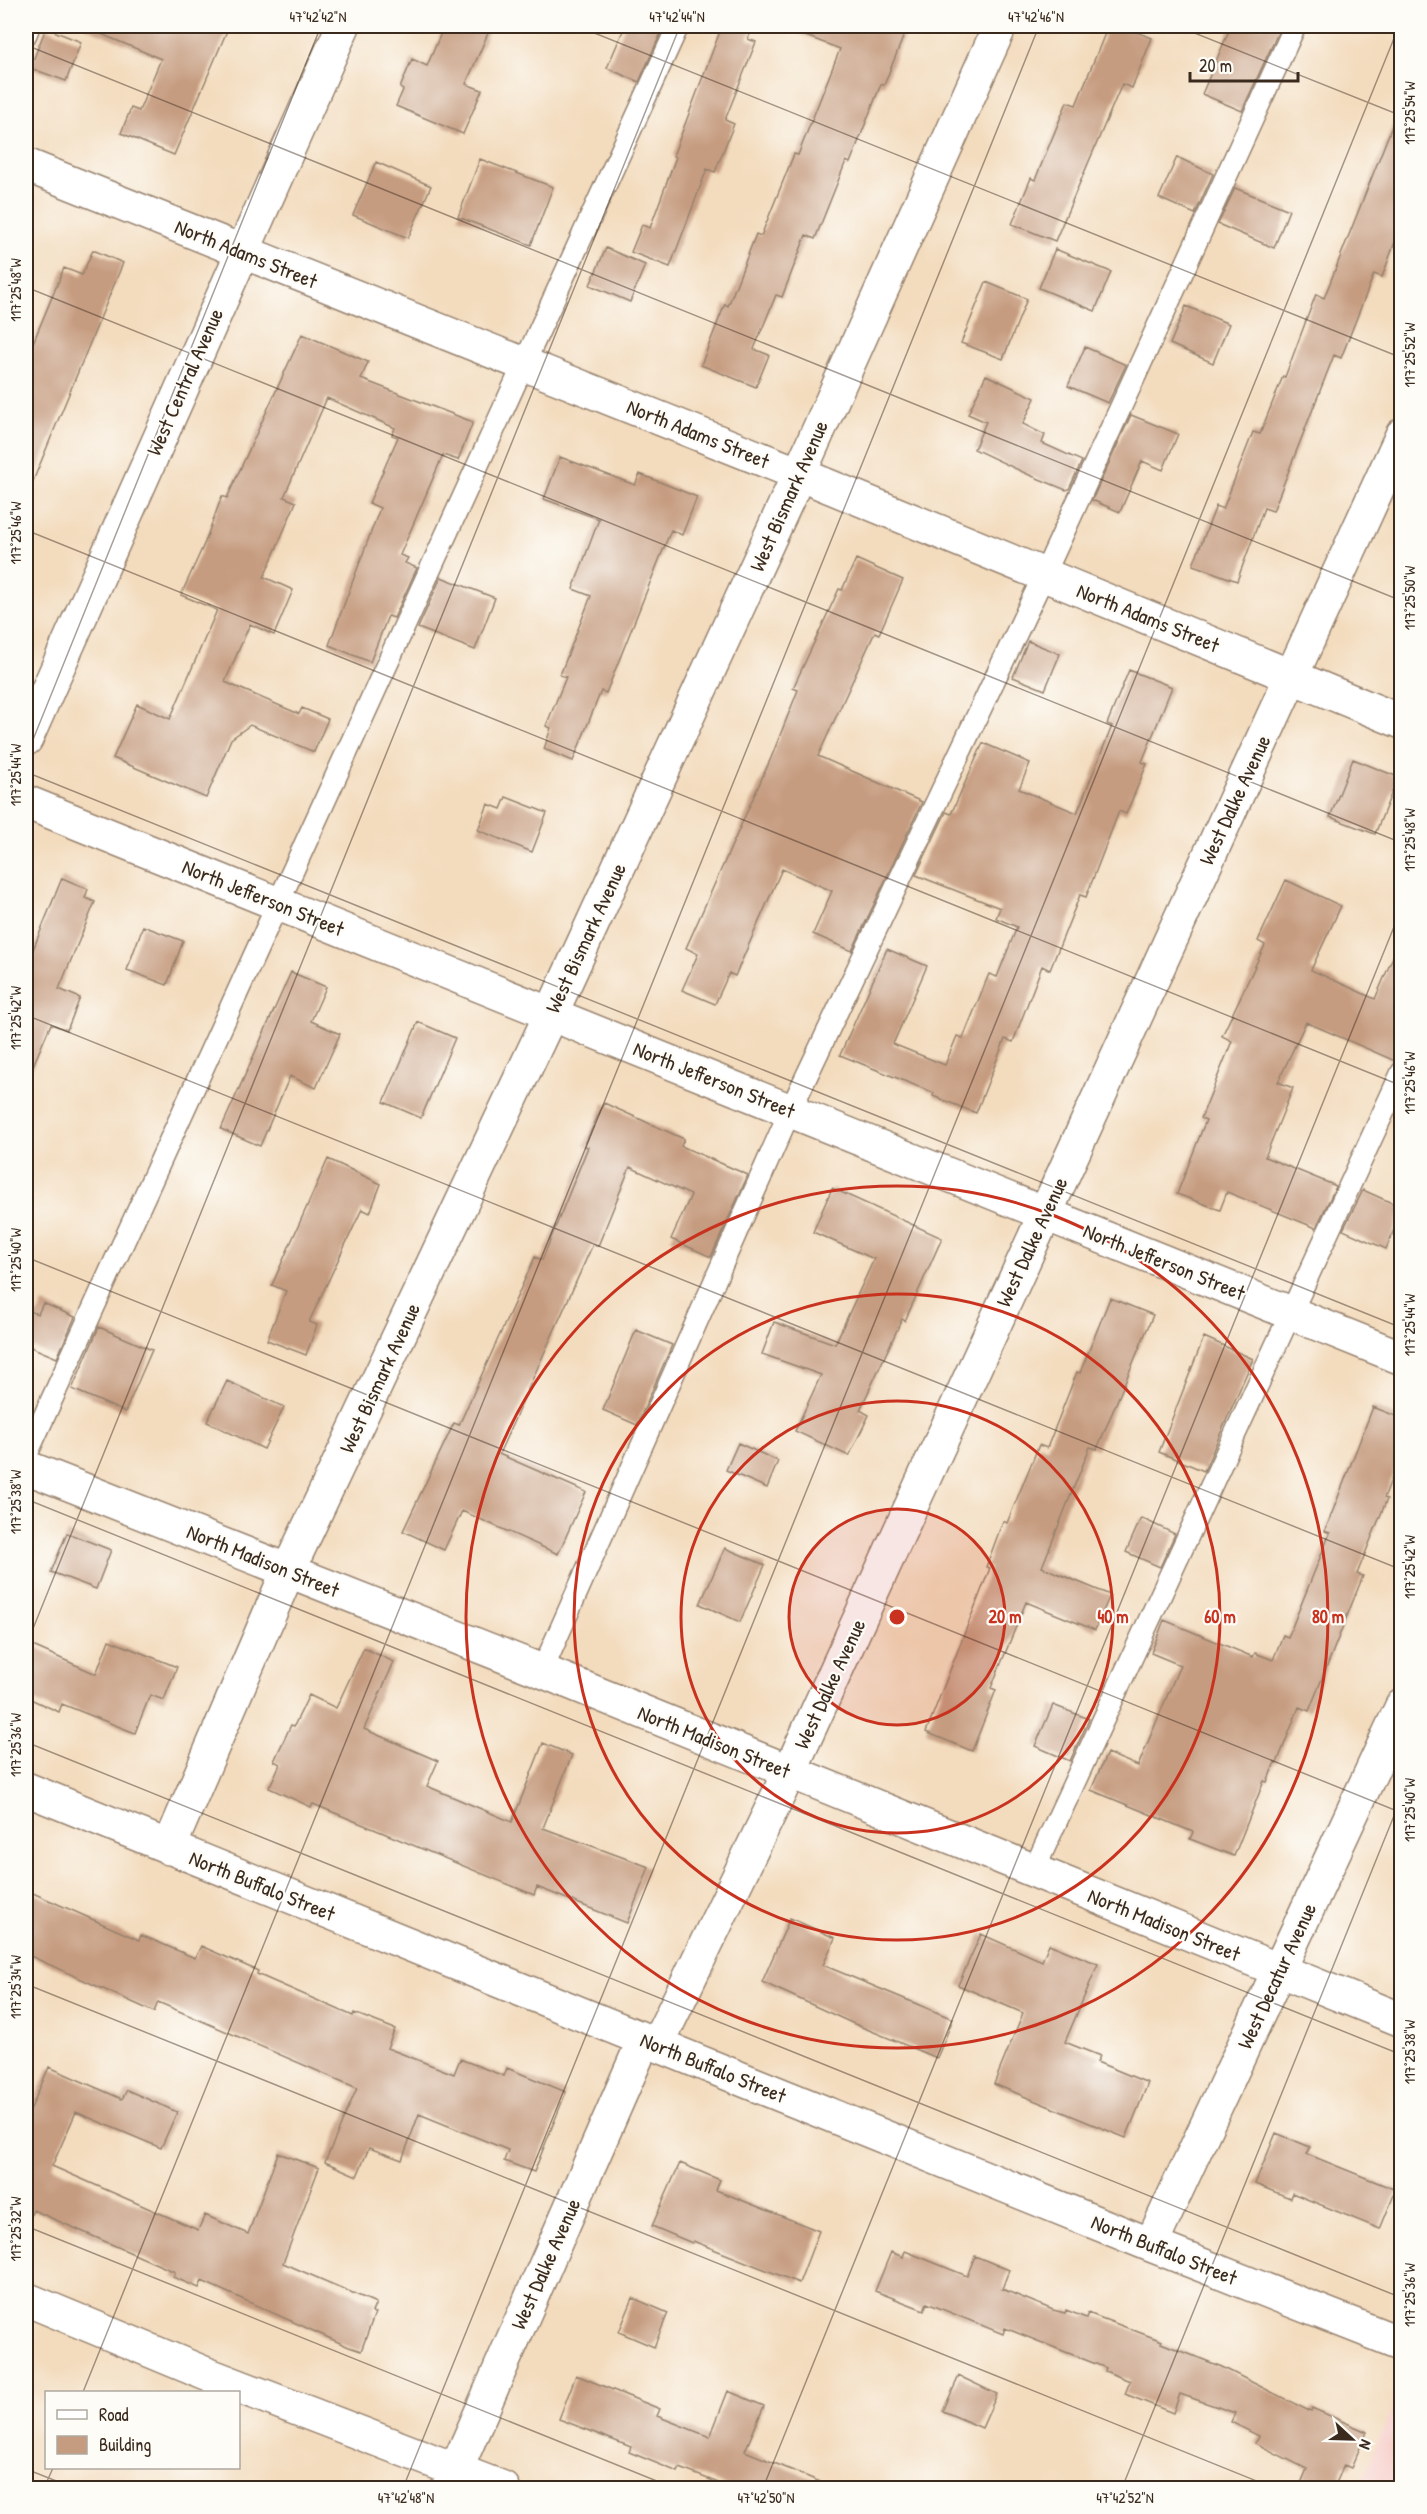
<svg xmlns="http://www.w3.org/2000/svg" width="1427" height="2514" viewBox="0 0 1427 2514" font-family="'Patrick Hand',sans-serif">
<rect width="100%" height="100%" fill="#fdfcf7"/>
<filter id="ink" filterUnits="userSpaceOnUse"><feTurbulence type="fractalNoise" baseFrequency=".0167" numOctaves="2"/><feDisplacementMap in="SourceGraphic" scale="12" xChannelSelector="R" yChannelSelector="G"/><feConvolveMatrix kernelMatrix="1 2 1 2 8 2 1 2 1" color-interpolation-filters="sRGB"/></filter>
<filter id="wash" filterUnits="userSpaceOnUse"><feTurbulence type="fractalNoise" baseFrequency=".008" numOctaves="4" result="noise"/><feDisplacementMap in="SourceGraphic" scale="24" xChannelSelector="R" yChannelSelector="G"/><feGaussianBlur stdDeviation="1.35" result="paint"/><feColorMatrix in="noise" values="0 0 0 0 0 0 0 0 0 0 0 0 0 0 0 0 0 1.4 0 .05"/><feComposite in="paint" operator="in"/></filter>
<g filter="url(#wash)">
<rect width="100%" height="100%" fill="#f3dbbd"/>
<path fill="#f7d0cc" d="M1401 2389V2488H1358Z"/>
<g id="blocks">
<path fill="#c69c80" d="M82 26H229L174 155 121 133 131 108 139 111 161 59Z
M444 26H491L466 84 482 90 463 134 396 106 403 90 400 88 412 59 427 66Z
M625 26H664L639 82 607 68Z
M722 26H753L748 39 756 42 725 120 734 124 715 172 707 169 670 267 631 252 642 225 650 228 676 157 673 156Z
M786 26H880L904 35 884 85 881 84 850 163 846 161 815 239 806 235 782 297 776 295 754 349 769 355 756 387 701 365 725 304 728 306 756 234 761 236 794 154 798 155 840 49 785 28Z
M1108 26H1121L1152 38 1132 88 1122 84 1055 241 1012 224 1031 178 1035 180 1067 102 1076 105Z
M1231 26H1281L1242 111 1202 94Z
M46 28 81 42 66 81 30 68Z
M1400 106H1401V226L1382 277 1374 274 1341 358 1334 355 1273 511 1264 508 1237 581 1193 565 1216 506 1223 509 1253 432 1260 434 1283 376 1285 377 1316 294 1324 298Z
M1177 157 1213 174 1195 214 1159 198Z
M480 159 553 187 531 245 458 217Z
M376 162 431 186 408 238 353 215Z
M1235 188 1289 210 1274 248 1218 224Z
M606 248 645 265 630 302 590 285Z
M1055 249 1111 272 1095 311 1039 288Z
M93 250 123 263 26 498V360L64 268 82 275Z
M986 282 1027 299 1003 359 961 343Z
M1186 306 1229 324 1213 363 1170 344Z
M302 334 368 362 361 379 473 422 458 460 443 455 400 555 408 558 405 563 417 568 394 618 388 616 370 662 329 645 380 508 369 503 398 437 392 435 395 428 327 398 284 497 296 502 264 577 293 590 274 635 250 624 225 682 299 714 302 708 328 719 314 752 250 725 231 739 206 798 113 758 137 704 170 719 217 610 181 595 205 542 222 496 227 498Z
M1085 347 1126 365 1108 403 1068 386Z
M986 375 1035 398 1023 424 1045 435 1042 443 1082 461 1069 489 1066 490 1027 474 974 449 986 422 968 414Z
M1131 415 1178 434 1163 470 1142 461 1120 512 1092 500Z
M560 457 635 485 640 474 697 497 682 535 671 530 606 693 601 691 573 761 544 749 551 728 546 726 566 677 560 675 591 596 573 589 599 519 544 499Z
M856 559 903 580 879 634 875 632 818 756 922 802 852 951 813 934 832 891 782 869 735 976 729 973 715 1004 682 990 698 954 686 948 771 758 798 690 793 688 839 589 842 590Z
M441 577 495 598 475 650 418 628Z
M1028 641 1060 654 1045 690 1013 677Z
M1129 670 1172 687 1142 762 1147 764 1126 814 1119 811 1086 897 1080 895 1050 970 1042 966 1013 1042 1005 1039 976 1113 933 1096 934 1093 840 1055 887 949 927 966 893 1044 945 1065 957 1036 963 1038 989 974 997 977 1017 927 996 918 1000 908 916 875 946 812 951 814 983 743 1030 763 1019 789 1077 813 1112 726 1107 724Z
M1353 759 1398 777 1375 834 1330 817Z
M506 797 547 813 532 852 478 830 488 804 501 809Z
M62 878 88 889 85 898 95 902 59 989 80 998 67 1030 51 1024 26 1082V967Z
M1286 880 1341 906 1311 970 1375 999 1401 938V1059L1395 1061 1306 1022 1278 1082 1293 1088 1265 1157 1336 1186 1316 1228 1227 1192 1220 1210 1177 1194 1206 1120 1201 1118 1232 1041 1222 1036 1265 945 1258 941Z
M143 926 183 941 167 985 127 970Z
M291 972 326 987 311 1021 340 1034 316 1088 290 1076 260 1146 221 1129Z
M418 1022 455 1038 421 1118 384 1102Z
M604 1103 684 1139 681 1146 748 1175 711 1257 671 1239 691 1195 630 1167 598 1246 593 1244 499 1454 586 1492 558 1554 462 1511 444 1550 403 1531 454 1423 459 1425 535 1257 542 1260 588 1147 584 1146Z
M328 1159 381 1184 370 1213 362 1209 309 1322 317 1325 306 1355 267 1340 286 1291 272 1285Z
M832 1188 942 1238 905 1321 902 1319 860 1410 869 1415 849 1456 795 1431 821 1375 762 1354 774 1322 835 1344 874 1259 813 1232Z
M1363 1190 1401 1207V1213L1386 1249 1343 1230Z
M1110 1298 1153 1315 1097 1449 1090 1447 1042 1567 1110 1595 1095 1630 1026 1602 991 1688 996 1690 972 1751 926 1732 990 1568 986 1567 1003 1521 1007 1523 1039 1445 1047 1448 1077 1372 1080 1373Z
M43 1303 75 1317 57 1358 26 1345V1310L38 1314Z
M99 1327 152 1350 125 1412 72 1389Z
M636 1330 672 1345 637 1425 603 1410Z
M1204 1337 1253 1359 1204 1471 1159 1452Z
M227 1381 284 1407 264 1449 207 1422Z
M1373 1407 1401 1418V1454L1384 1498 1387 1499 1357 1574 1363 1576 1309 1711 1299 1707 1277 1763 1275 1762 1267 1782 1264 1781 1234 1856 1190 1839 1193 1832 1091 1790 1107 1753 1138 1766 1180 1665 1151 1653 1164 1620 1253 1657 1255 1653 1273 1660 1283 1635 1288 1637 1330 1533 1325 1531Z
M738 1443 778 1461 767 1488 726 1470Z
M1141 1518 1175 1534 1160 1567 1126 1552Z
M67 1533 111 1550 96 1589 51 1572Z
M725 1548 765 1565 740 1622 700 1604Z
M109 1640 177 1667 164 1700 150 1695 135 1733 62 1704 59 1712 26 1697V1643L96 1674Z
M364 1648 394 1662 364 1729 438 1761 427 1786 512 1822 543 1743 572 1755 543 1828 649 1867 627 1923 537 1887 534 1895 313 1804 311 1807 269 1788 280 1764 274 1761 291 1725 294 1726 309 1695 336 1708Z
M1053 1705 1089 1719 1070 1761 1035 1746Z
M26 1890 139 1940 141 1935 195 1958 201 1946 258 1971 257 1974 353 2016 354 2013 395 2029 387 2048 454 2074 460 2059 504 2076 507 2068 566 2092 534 2172 504 2161 508 2150 419 2114 402 2160 369 2148 357 2176 325 2162 357 2088 158 2002 154 2012 26 1954Z
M790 1918 835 1938 823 1965 953 2019 937 2058 852 2023 762 1982Z
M981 1934 1042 1961 1049 1944 1098 1964 1065 2042 1100 2056 1097 2062 1148 2083 1126 2138 994 2084 1023 2013 958 1985Z
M49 2067 122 2099 127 2090 177 2112 161 2148 76 2112 52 2166 198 2230 205 2215 248 2234 278 2153 319 2168 283 2263 376 2303 372 2312 375 2313 361 2351 349 2347 202 2281 199 2288 173 2277 175 2272 33 2210 26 2226V2120Z
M1276 2133 1310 2147 1307 2154 1396 2190 1380 2229 1292 2193 1290 2198 1255 2184Z
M680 2163 720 2180 716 2190 819 2231 799 2283 693 2241 692 2243 652 2226Z
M905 2251 967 2276 975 2256 1009 2270 1002 2289 1053 2310 1065 2313 1066 2310 1086 2318 1088 2313 1162 2341 1161 2343 1222 2367 1311 2412 1312 2408 1367 2432 1351 2468 1344 2465 1334 2488H1299L1307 2469 1255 2443 1259 2436 1231 2422 1235 2413 1180 2394 1173 2413 1125 2394 1130 2381 1105 2371 1106 2368 1005 2328 1003 2334 927 2303 924 2310 875 2291 891 2252 903 2257Z
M633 2298 668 2313 654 2347 619 2332Z
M576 2375 660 2409 657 2416 710 2437 728 2391 764 2406 745 2451 835 2488H731L680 2468 678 2472 629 2452 631 2447 559 2419Z
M959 2376 997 2394 982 2428 943 2411Z"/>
</g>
</g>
<g filter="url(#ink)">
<use href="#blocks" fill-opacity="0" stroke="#97826e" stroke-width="1.5"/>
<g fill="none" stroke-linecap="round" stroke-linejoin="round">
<defs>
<path id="service" d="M26 34 29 26
M26 1456 678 26
M542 1671 790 1111 1044 575 1295 26
M1033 1872 1402 1072"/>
<path id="minor" d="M26 165 799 474 1402 722
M26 739 343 26
M26 802 1402 1358
M26 1467 542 1671 1402 2020
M26 1789 1151 2245 1402 2344
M169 1848 288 1571 551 1014 799 474 1000 26
M657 2045 789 1773 1402 435
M1151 2245 1402 1706
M448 2488 644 2040"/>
<path id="secondary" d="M26 2299 204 2373 503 2488"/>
</defs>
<use href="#service" stroke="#97826e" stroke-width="24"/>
<use href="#minor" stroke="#97826e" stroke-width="36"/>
<use href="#secondary" stroke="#97826e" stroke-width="36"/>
<use href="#service" stroke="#fff" stroke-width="21"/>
<use href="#minor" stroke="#fff" stroke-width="33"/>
<use href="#secondary" stroke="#fff" stroke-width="33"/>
</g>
</g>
<path fill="none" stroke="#3b2a1e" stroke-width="1.5" stroke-opacity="0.45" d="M577 26 1402 358M1177 26 1402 116M26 45 1402 601M26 287 1402 843M26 530 1402 1086M26 757 321 26M26 772 1402 1328M26 1015 1402 1570M26 1257 1402 1813M26 1499 1402 2055M26 1646 680 26M26 1742 1402 2298M26 1984 1274 2488M26 2226 674 2488M83 2392 1039 26M26 2469 74 2488M44 2488 53 2468M403 2488 1399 26M763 2488 1402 907M1122 2488 1402 1796"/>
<circle cx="897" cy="1617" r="108" fill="#c8321e" fill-opacity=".12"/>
<g fill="none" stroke="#c8321e" stroke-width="3">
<circle cx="897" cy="1617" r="108"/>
<circle cx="897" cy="1617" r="216"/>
<circle cx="897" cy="1617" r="323"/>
<circle cx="897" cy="1617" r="431"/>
</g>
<g text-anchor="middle" stroke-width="4.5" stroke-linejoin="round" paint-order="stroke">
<g font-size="21" fill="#3b2a1e" stroke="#fdfcf7">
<text transform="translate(246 254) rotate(22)" y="7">North Adams Street</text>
<text transform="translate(185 382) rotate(-66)" y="7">West Central Avenue</text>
<text transform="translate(698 434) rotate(22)" y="7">North Adams Street</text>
<text transform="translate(789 496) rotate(-66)" y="7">West Bismark Avenue</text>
<text transform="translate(1148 618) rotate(22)" y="7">North Adams Street</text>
<text transform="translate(1235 800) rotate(-65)" y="7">West Dalke Avenue</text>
<text transform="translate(263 898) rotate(22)" y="7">North Jefferson Street</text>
<text transform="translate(586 938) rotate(-65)" y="7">West Bismark Avenue</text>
<text transform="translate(714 1080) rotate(22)" y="7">North Jefferson Street</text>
<text transform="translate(1032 1242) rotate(-65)" y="7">West Dalke Avenue</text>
<text transform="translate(1164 1262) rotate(22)" y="7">North Jefferson Street</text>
<text transform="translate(380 1378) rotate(-65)" y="7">West Bismark Avenue</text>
<text transform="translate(263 1561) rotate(22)" y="7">North Madison Street</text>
<text transform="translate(830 1684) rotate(-65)" y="7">West Dalke Avenue</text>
<text transform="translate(714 1742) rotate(22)" y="7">North Madison Street</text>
<text transform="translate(262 1886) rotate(22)" y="7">North Buffalo Street</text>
<text transform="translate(1164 1925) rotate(22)" y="7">North Madison Street</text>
<text transform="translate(1277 1976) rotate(-65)" y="7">West Decatur Avenue</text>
<text transform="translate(713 2068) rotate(22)" y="7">North Buffalo Street</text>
<text transform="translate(1164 2250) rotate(22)" y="7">North Buffalo Street</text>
<text transform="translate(546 2264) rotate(-66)" y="7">West Dalke Avenue</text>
</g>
</g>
<circle cx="897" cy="1617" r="9" fill="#c8321e" stroke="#fdfcf7" stroke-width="3"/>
<g font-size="18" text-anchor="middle" font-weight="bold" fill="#c8321e" stroke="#fdfcf7" stroke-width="4.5" stroke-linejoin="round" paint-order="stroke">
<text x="1005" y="1623">20 m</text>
<text x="1113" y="1623">40 m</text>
<text x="1220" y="1623">60 m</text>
<text x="1328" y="1623">80 m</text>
</g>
<rect width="1427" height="2514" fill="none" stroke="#fdfcf7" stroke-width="66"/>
<rect x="45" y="2391" width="195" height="78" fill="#fdfcf7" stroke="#afa8a0" stroke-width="1.5"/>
<rect x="57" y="2410" width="30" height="9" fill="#ffffff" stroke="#afa8a0" stroke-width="1.5"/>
<text x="99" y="2421" font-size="18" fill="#3b2a1e">Road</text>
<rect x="57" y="2436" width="30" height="18" fill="#c69c80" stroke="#afa8a0" stroke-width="1.5"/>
<text x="99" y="2451" font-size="18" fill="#3b2a1e">Building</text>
<g transform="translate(1352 2439) rotate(112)" stroke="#fdfcf7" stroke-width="4.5" paint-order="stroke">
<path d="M0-4.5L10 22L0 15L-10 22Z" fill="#3b2a1e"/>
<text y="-9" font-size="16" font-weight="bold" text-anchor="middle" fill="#3b2a1e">N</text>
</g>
<path d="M1190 72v9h108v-9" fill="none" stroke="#3b2a1e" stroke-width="3"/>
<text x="1199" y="72" font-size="18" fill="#3b2a1e" stroke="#fdfcf7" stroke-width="4.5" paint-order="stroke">20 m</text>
<rect x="33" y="33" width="1361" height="2448" fill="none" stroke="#3b2a1e" stroke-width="2"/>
<g font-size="15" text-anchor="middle" fill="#3b2a1e">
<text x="318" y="22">47°42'42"N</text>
<text x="677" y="22">47°42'44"N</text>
<text x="1036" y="22">47°42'46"N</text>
<text transform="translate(1410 113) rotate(-90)" y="5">117°25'54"W</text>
<text transform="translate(16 290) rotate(-90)" y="5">117°25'48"W</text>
<text transform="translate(1410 355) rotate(-90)" y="5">117°25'52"W</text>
<text transform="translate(16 533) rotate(-90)" y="5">117°25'46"W</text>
<text transform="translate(1410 598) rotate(-90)" y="5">117°25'50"W</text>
<text transform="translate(16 775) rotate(-90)" y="5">117°25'44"W</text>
<text transform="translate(1410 840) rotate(-90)" y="5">117°25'48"W</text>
<text transform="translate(16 1018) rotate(-90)" y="5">117°25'42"W</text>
<text transform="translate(1410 1083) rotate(-90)" y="5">117°25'46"W</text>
<text transform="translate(16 1260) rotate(-90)" y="5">117°25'40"W</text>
<text transform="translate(1410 1325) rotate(-90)" y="5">117°25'44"W</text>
<text transform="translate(16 1502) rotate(-90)" y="5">117°25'38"W</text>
<text transform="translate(1410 1567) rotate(-90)" y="5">117°25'42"W</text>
<text transform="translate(16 1745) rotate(-90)" y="5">117°25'36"W</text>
<text transform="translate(1410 1810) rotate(-90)" y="5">117°25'40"W</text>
<text transform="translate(16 1987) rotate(-90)" y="5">117°25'34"W</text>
<text transform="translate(1410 2052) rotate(-90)" y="5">117°25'38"W</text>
<text transform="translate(16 2229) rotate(-90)" y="5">117°25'32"W</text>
<text transform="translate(1410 2295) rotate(-90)" y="5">117°25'36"W</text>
<text x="406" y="2503">47°42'48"N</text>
<text x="766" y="2503">47°42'50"N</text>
<text x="1125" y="2503">47°42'52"N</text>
</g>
</svg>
